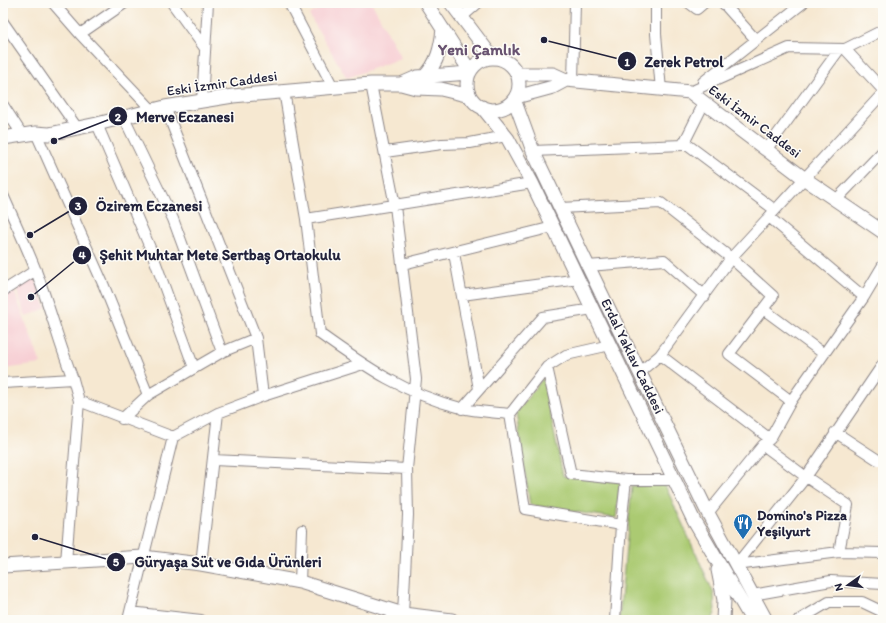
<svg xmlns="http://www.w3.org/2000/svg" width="886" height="623" viewBox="0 0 886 623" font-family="Itim,sans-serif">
<rect width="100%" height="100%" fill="#fdfcf7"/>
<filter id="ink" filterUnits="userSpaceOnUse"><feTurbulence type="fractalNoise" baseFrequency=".025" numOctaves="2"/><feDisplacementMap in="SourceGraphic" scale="8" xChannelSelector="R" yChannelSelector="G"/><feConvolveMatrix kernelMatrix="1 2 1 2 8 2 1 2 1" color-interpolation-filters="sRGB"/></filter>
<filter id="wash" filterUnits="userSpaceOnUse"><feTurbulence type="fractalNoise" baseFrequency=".012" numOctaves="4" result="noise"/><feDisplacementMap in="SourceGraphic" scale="16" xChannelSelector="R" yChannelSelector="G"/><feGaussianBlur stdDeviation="0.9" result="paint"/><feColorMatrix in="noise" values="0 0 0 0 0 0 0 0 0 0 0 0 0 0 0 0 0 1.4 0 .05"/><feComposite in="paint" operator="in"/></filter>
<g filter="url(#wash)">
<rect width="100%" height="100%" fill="#f6e8d1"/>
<path fill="#f7cfd4" d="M330 3H372L401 58 347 78 309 15Z
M34 274 46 308 26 317 15 286Z
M12 285 41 364 3 369V291Z"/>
<path fill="#abca72" stroke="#667656" d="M543 378 563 476 620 482 616 518 530 505 516 413Z
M665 485 714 594 715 613 712 620H619L632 486Z"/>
</g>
<g filter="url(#ink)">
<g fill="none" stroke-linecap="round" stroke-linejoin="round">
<defs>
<path id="minor" d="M53 3 80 34 152 110
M172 3 204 47
M289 3 333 87
M656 3V34L661 90
M689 3 697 9 704 3
M723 3 756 40
M462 17 478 3
M3 22 78 129
M80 34 125 3
M845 49 883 90
M573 81 575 3
M703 82 803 3
M371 84 395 206 416 379 407 469 408 515 403 614 390 620
M284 91 306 219 320 334C366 367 405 394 461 408 476 412 494 412 510 414L525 509 621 525 615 620
M690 92 789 48 845 49 883 30
M202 101 208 3
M3 105 23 136
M124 118 173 219 222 352
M97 124 151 250 194 368
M36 133 104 286 148 395
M684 142 775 210
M766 150 839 50
M533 151 683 145 704 103
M385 152 442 144 470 143 506 136
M3 195C14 220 26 245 36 271 50 307 59 344 73 379
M836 200 883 151
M560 208 661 203 731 258 773 296 729 354 791 401
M769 217 864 297
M306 219 532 183
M454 253 479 389
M403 264 553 227
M588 266 664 260 705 296
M3 291 36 270
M462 295 579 279
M763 309 824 354
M660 355 770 439
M547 367 571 474 626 480
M641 371 660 355 731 258 883 93
M3 383 73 379 79 401 173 437 218 413 263 396 256 338 165 107
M263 396 363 364
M462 409 543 317 593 309
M510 414 547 367 566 355 610 345
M122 419 148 395 222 352 256 338
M835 432 878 460H883
M763 445 806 477 848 505 839 552
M213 460 407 469
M708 513 763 445 770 439 791 401 864 297 883 265
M621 525 626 480H675
M66 562 79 401
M201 564 218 413
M736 565 806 477 883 364
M736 565 839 552 883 553
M300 582 302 530
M752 595 831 581 883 584
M130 612 201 620
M128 620 173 437
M799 620 829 602H862L883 612"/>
<path id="major" d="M426 3 470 71
M451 3 492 57
M467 84a26 26 0 1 1 52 0a26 26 0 1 1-52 0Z
M517 74H553L566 80 690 92 805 179 883 232
M424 77C438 63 441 47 443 29
M401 84 417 77 469 73
M516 97 553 87 566 80
M514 99 533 151 588 266 708 513 766 620
M482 107 508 139 532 183 694 521 752 620
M3 138 36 133 49 134 97 124 165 107 233 96 371 84H401L416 88 441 89 470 96
M3 566 143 557 201 564 300 582 403 614 452 620
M718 570 724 600 723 620"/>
</defs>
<use href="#minor" stroke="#8c8586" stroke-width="12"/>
<use href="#major" stroke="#8c8586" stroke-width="15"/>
<use href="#minor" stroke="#fff" stroke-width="10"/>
<use href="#major" stroke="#fff" stroke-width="13"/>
</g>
</g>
<defs>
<symbol id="restaurant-pin" viewBox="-11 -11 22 30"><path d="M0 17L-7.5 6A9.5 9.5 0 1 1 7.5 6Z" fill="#1f6fb2" stroke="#fdfcf7"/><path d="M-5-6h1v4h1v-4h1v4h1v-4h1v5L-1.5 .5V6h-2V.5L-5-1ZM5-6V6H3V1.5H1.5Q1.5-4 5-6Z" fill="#fff"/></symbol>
</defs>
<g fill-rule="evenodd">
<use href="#restaurant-pin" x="732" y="512" width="22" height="30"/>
</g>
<g text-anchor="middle" stroke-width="3" stroke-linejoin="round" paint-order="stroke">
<g font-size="14" fill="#22223b" stroke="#fdfcf7">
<text transform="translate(222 83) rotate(-8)" y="5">Eski İzmir Caddesi</text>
<text transform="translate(755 121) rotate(37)" y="5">Eski İzmir Caddesi</text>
<text transform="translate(633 356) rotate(64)" y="5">Erdal Yaklav Caddesi</text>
</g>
<g font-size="14" font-weight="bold" fill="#22223b" stroke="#fdfcf7" text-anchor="start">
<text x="757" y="520">Domino's Pizza<tspan x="757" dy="16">Yeşilyurt</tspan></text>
</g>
<g font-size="16" font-weight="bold" fill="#685371" stroke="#fdfcf7">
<text x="479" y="55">Yeni Çamlık</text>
</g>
</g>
<path fill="none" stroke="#22223b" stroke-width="1.5" d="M544 40L627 61M54 141L118 116M30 235L78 206M31 297L82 255M35 537L116 562"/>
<g fill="#22223b" stroke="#fdfcf7" stroke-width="1.5">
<circle cx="544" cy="40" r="4"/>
<circle cx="54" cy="141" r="4"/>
<circle cx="30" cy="235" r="4"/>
<circle cx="31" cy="297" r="4"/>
<circle cx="35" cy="537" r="4"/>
<circle cx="627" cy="61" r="10"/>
<circle cx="118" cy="116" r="10"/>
<circle cx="78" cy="206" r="10"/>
<circle cx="82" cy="255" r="10"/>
<circle cx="116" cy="562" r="10"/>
</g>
<g font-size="12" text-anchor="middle" font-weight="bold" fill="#fff">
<text x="627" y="66">1</text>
<text x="118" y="121">2</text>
<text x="78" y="210">3</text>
<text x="82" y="259">4</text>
<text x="116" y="566">5</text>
</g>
<g font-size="15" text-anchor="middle" font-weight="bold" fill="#22223b" stroke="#fdfcf7" stroke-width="3" stroke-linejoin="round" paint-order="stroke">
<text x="684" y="67">Zerek Petrol</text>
<text x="185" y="122">Merve Eczanesi</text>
<text x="149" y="211">Özirem Eczanesi</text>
<text x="220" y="260">Şehit Muhtar Mete Sertbaş Ortaokulu</text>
<text x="228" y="567">Güryaşa Süt ve Gıda Ürünleri</text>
</g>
<rect width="886" height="623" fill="none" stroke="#fdfcf7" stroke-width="16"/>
<g transform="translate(848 585) rotate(256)" stroke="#fdfcf7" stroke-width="3" paint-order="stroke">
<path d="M0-3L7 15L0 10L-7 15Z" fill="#22223b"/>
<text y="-6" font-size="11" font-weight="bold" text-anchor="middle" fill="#22223b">N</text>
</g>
</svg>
